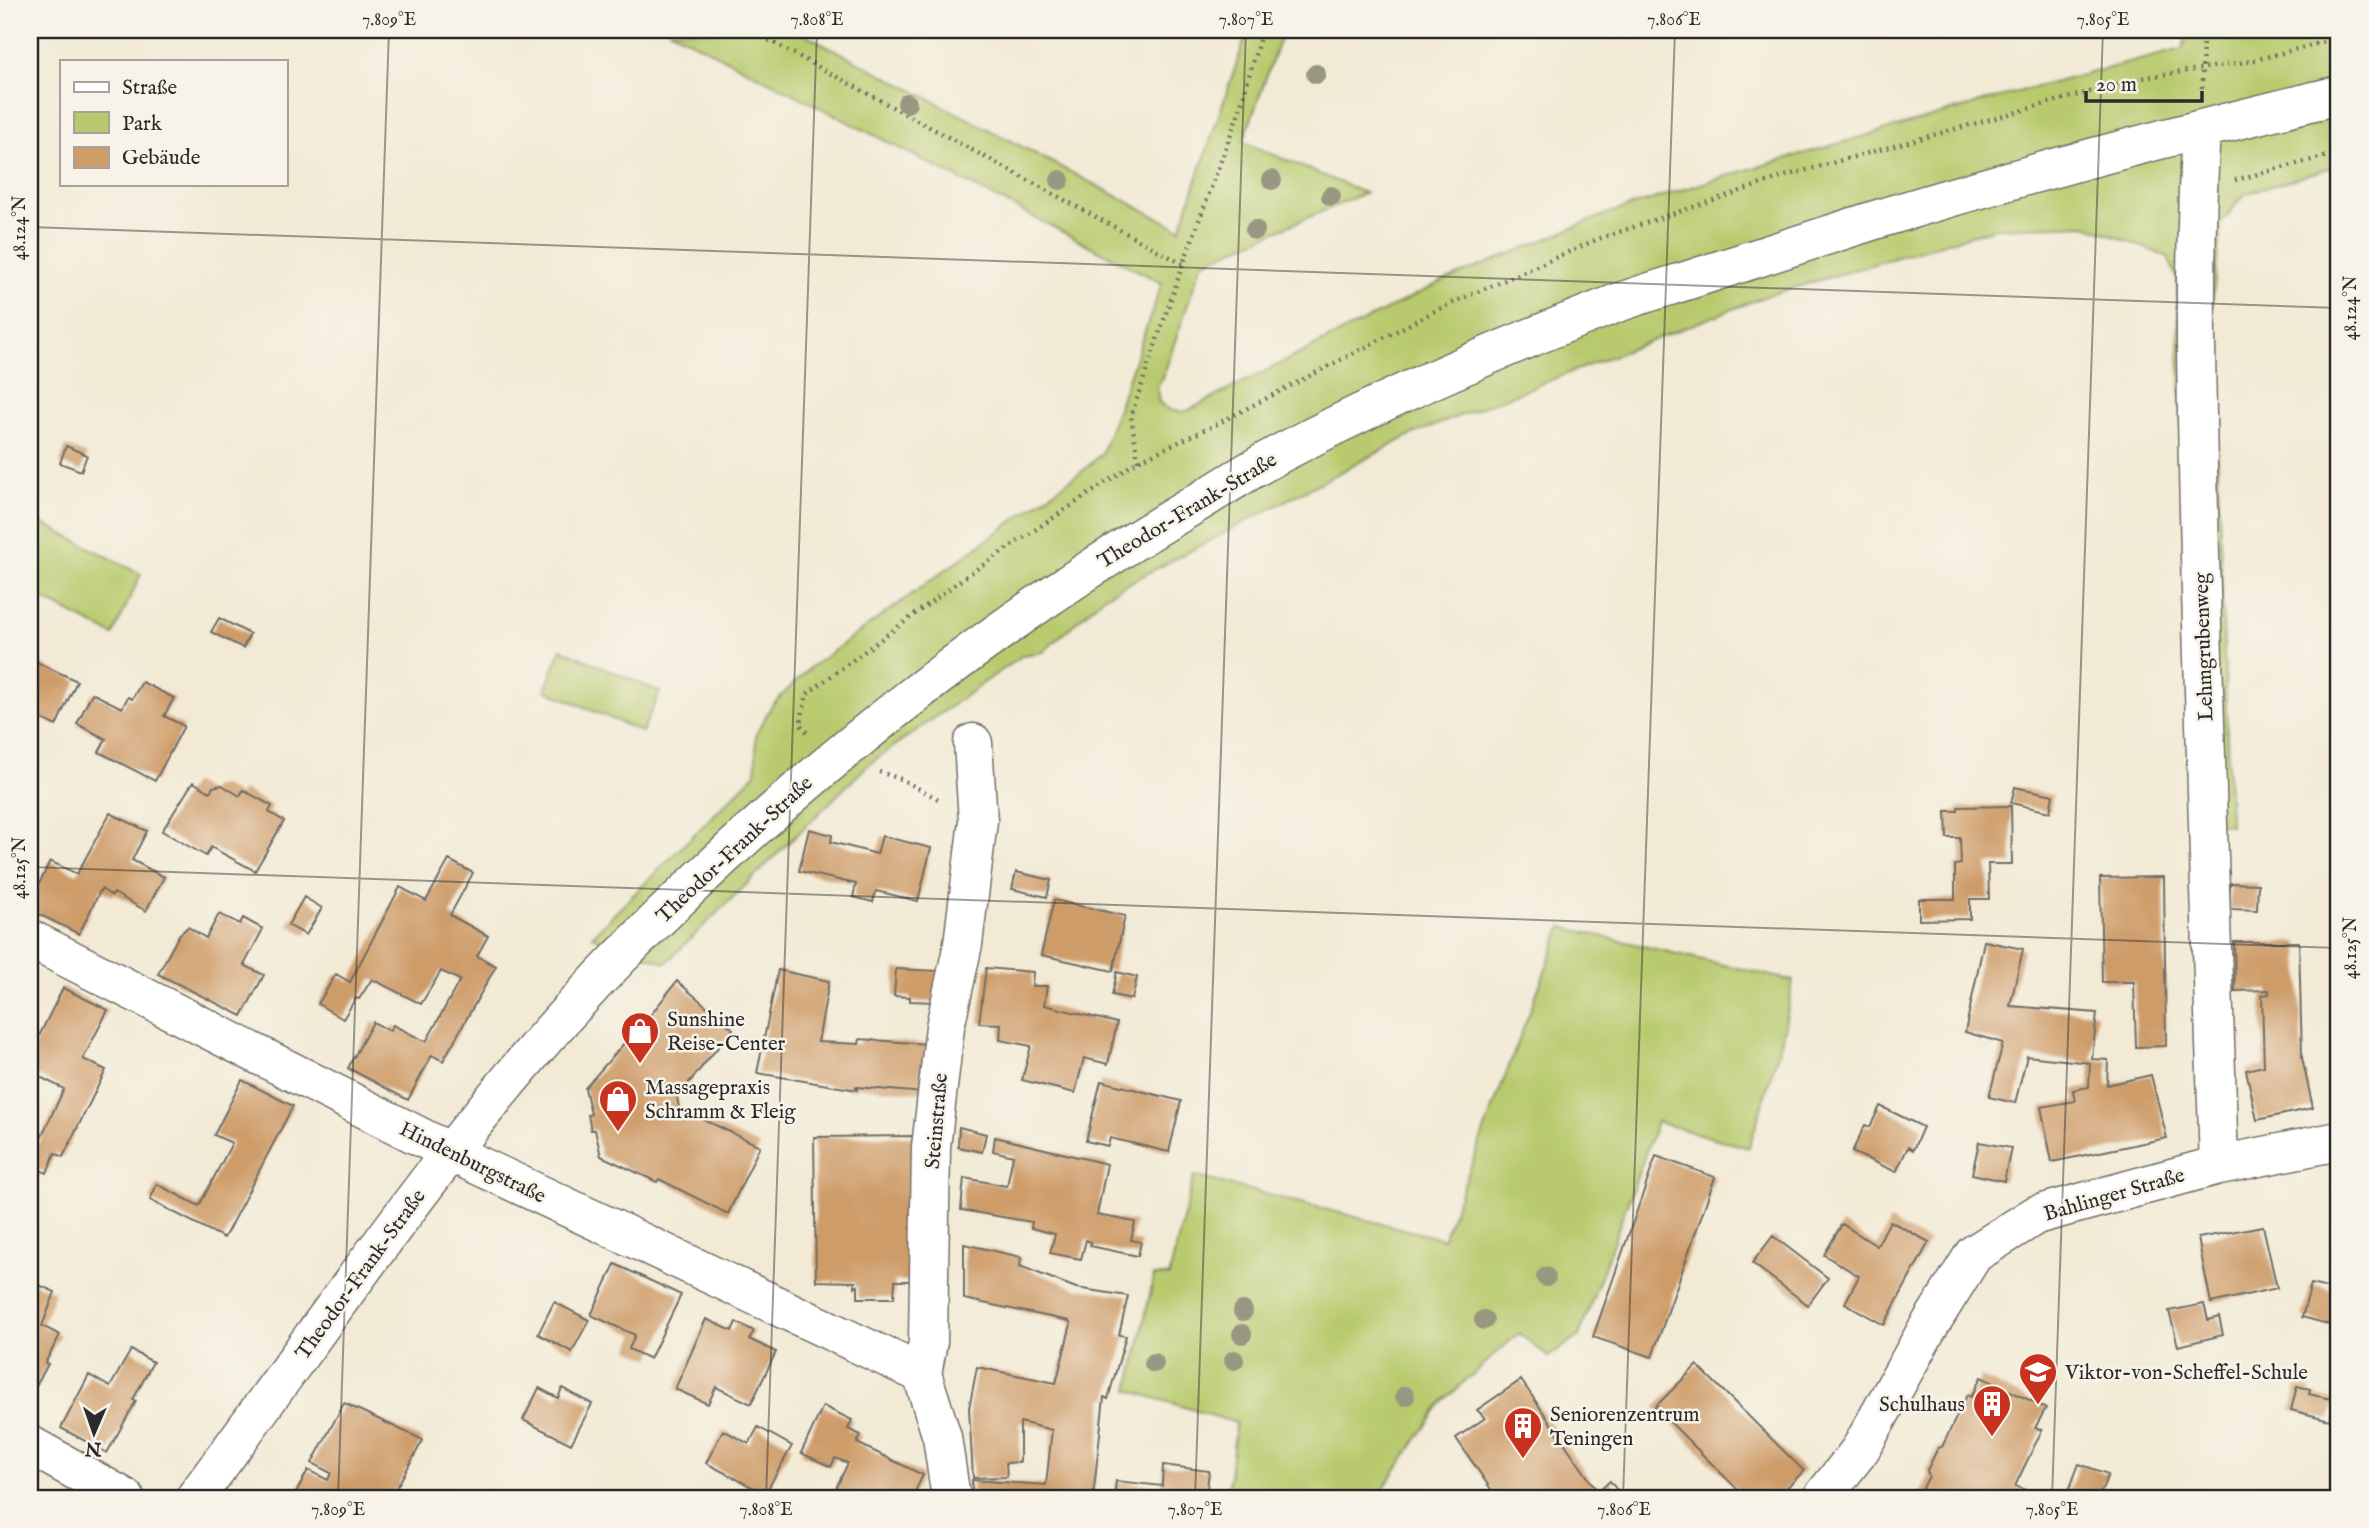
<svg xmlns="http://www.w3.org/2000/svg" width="2369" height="1528" viewBox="0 0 2369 1528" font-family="'IM FELL English',serif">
<rect width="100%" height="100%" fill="#f7f3e8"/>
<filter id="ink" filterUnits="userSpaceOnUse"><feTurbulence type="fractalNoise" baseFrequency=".0143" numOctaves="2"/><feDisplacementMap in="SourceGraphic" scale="14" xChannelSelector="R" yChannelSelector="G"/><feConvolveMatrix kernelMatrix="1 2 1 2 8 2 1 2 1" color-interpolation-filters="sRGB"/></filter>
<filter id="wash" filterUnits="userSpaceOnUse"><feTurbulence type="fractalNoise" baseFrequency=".00686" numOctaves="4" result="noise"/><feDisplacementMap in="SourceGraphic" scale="28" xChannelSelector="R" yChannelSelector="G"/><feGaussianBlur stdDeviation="1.57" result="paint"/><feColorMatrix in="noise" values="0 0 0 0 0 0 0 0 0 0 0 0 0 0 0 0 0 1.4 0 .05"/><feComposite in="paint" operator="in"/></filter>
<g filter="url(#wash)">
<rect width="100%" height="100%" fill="#f2ead5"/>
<path fill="#b8ca6d" stroke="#727a4c" stroke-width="2" d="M669 30H797L1180 229 1248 30H1283L1243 142 1365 193 1202 263 1166 368 1157 388 1159 402C1168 410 1174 413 1187 411L1439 283 1609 213 1726 176 2014 93 2182 49 2190 30H2223L2233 40H2248L2287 30H2339V165L2245 194 2221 223 2212 305 2230 825 2195 820 2177 279 2168 257 2086 225 1995 228 1766 296 1413 434 1106 595 1043 652 1023 655 868 765 666 963 592 936 756 773V734L772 705 811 667 1085 469 1102 453 1162 283Z
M30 517 141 574 113 635 30 592Z
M561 649 660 692 642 732 545 690Z
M1562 927 1793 981 1782 1039 1749 1148 1657 1122 1579 1336 1548 1357 1519 1333 1442 1402 1377 1498H1227L1236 1423 1129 1390 1154 1276H1169L1194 1176 1443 1239Z"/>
<g id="blocks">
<path fill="#ce9c69" d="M66 446 87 455 81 471 60 463Z
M219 618 250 634 243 648 211 632Z
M30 659 77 681 56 726 30 713Z
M142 682 174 698 164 716 184 726 155 781 99 752 106 739 77 724 92 693 122 708 128 697 132 699Z
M193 782 210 792 213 787 222 785 240 796 243 790 272 806 269 812 284 821 255 871 211 847 206 856 162 831Z
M2015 787 2053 795 2050 812 2011 803Z
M2011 806 2012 864H1988L1989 899H1970V919L1919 920V899H1955V865L1961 864 1960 838H1947L1946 811H1958V807Z
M110 813 147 831 132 860 164 877 146 911 114 893 112 896 101 889 79 934 30 910V903L50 861 77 874Z
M809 829 832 835 831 842 877 854 882 836 931 848 918 901 876 891 873 902 853 897 856 884 799 871Z
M449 860 473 873 450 915 488 936 477 956 496 966 443 1061 432 1055 408 1100 348 1068 373 1022 390 1031 393 1025 426 1042 460 980 441 971 421 1004 372 979 359 999 356 998 343 1019 318 1004 336 974 350 982 400 887 426 901Z
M1016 872 1051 880 1047 897 1012 889Z
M2164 877 2166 1046 2136 1047 2134 982H2102L2100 878Z
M2230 883 2258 884 2257 910 2229 909Z
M304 897 322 908 306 935 288 925Z
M1054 900 1125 916 1113 971 1041 955Z
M219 914 240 924 243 918 263 929 244 965 264 975 242 1016 158 974 179 935 188 927 206 938Z
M1984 941 2023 949 2010 1006 2097 1013 2092 1059 2108 1060 2107 1085 2151 1075 2167 1138 2052 1162 2041 1107 2075 1101 2073 1090 2089 1087 2090 1063 2027 1056 2015 1103 1989 1097 2003 1043 1965 1032Z
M2234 942H2299L2302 1058 2313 1108 2257 1120 2246 1070 2264 1066 2262 995 2269 994V990L2235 991Z
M986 968 1033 972 1032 986H1047L1044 1005 1117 1023 1108 1064 1084 1058 1075 1093 1022 1080 1031 1046 1000 1040 1001 1024 979 1023Z
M896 969 937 971 935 1002 910 1001V997L894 996Z
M778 970 829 981 818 1042 859 1044 860 1039 926 1044 923 1093 856 1087 857 1090 757 1073Z
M1117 972 1137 977 1132 999 1112 995Z
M677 981 733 1029 677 1097 679 1108 760 1146 728 1214 659 1179 657 1182 601 1156 595 1130H591L588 1115 591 1114 585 1088 626 1041 629 1043Z
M63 988 108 1010 83 1059 106 1070 63 1157 55 1153 47 1173 30 1166V1140L38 1144 64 1089 30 1072V1054Z
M242 1080 293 1106 224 1238 150 1200 157 1184 199 1206 232 1143 214 1135Z
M1101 1081 1181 1101 1169 1152 1110 1138 1108 1146 1086 1141Z
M1880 1106 1923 1127 1913 1150 1908 1147 1896 1172 1852 1152 1865 1125 1870 1127Z
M959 1127 986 1134 982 1152 958 1147Z
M914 1136 916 1281H895L894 1298H858V1286L855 1287V1282L816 1281 814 1137Z
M995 1137 1107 1164 1097 1215 1135 1222 1131 1240 1141 1242 1138 1256 1090 1246 1091 1242 1086 1240 1081 1259 1050 1253 1055 1234 1031 1228 1032 1222 961 1210 964 1178 1007 1186 1013 1156 993 1151Z
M1979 1142 2011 1148 2004 1181 1972 1174Z
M1656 1156 1715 1177 1652 1357 1593 1337Z
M1890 1221 1929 1242 1884 1325 1845 1303 1859 1276 1824 1255 1842 1224 1877 1246Z
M2263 1226 2277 1288 2211 1303 2198 1238Z
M1773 1236 1828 1278 1808 1305 1752 1263Z
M964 1244 1021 1257 1020 1266 1076 1288 1128 1296 1119 1335 1126 1336 1108 1399 1104 1397 1093 1498H972V1480L1046 1485 1052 1430 1020 1422V1462L1006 1463 1007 1477 973 1478 969 1408 977 1367 1056 1383 1071 1324 1069 1321 964 1299Z
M615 1264 681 1295 650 1359 629 1349 635 1335 591 1315Z
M30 1281 55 1292 42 1326 60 1335 45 1363 48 1364 30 1397V1326L33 1321 30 1319Z
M2311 1284 2339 1291V1327L2302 1317Z
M554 1302 589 1320 572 1352 538 1334Z
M2204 1304 2208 1320 2219 1317 2223 1335 2178 1346 2169 1311Z
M706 1319 732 1331 736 1322 754 1331 749 1339 776 1352 751 1404 716 1387 708 1404 675 1389Z
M131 1350 153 1362 133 1400 136 1401 107 1453 61 1428 89 1375 110 1387Z
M1697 1365 1804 1471 1776 1498H1746L1655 1407Z
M1981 1377 2046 1408 2035 1428 2042 1430 2015 1486 2045 1498H1918L1929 1476 1927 1470 1938 1448 1942 1447 1967 1395 1971 1397Z
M1521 1380 1598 1492 1610 1481 1623 1498H1497L1456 1438 1485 1418 1477 1410Z
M2297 1386 2310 1389 2309 1394 2335 1400 2330 1420 2291 1410Z
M539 1388 558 1398 562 1388 592 1404 571 1444 523 1420Z
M344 1403 423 1440 391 1498H293L308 1470 328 1480 331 1473 312 1463Z
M823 1406 852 1420 848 1429 861 1435 857 1443 923 1475 912 1498H858L836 1488 848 1463 835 1458 831 1467 801 1453Z
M758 1427 792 1446 765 1494 706 1463 723 1430 749 1444Z
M2079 1464 2108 1474 2099 1498H2066Z
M1163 1465 1209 1471 1206 1498H1114L1116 1481 1162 1486Z"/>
</g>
</g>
<g filter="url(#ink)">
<use href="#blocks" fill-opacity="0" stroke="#716e66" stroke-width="2"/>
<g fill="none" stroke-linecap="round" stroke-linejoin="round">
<defs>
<path id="minor" d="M2201 130C2192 272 2197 415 2200 557 2205 760 2213 962 2219 1165
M30 939 452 1153 922 1374
M30 1445 125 1498
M951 1498 942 1437 922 1374 928 1342 931 1147 945 1027 963 944 978 821 973 743
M1822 1498 1860 1450 1926 1331 1974 1254 2036 1215 2219 1165 2339 1141"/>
<path id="major" d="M195 1498C332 1314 460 1120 621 956 791 783 974 636 1182 512 1216 492 1250 469 1285 451 1390 396 1501 348 1612 305 1641 294 1671 286 1701 276 1759 257 1818 238 1878 219 2030 173 2184 132 2339 95"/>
</defs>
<use href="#minor" stroke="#716e66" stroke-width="41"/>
<use href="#major" stroke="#716e66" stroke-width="41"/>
<path stroke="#716e66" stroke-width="4.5" stroke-dasharray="2 5" stroke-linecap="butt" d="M750 30 1183 264
M2202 88 2203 30
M2235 180 2339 153
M1138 461 1131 416 1183 264 1239 112 1262 30
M807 732 800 724 807 694 965 577 1138 461 1211 427 1439 309 1598 239 1785 176 2136 79 2251 61 2339 38
M879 772 901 779 938 799"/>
<use href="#minor" stroke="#fff" stroke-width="38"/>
<use href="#major" stroke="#fff" stroke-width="38"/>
</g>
<g fill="#989781">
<circle cx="1316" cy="74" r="10"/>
<circle cx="907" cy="103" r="10"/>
<circle cx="1060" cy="180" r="10"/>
<circle cx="1272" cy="180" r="10"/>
<circle cx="1331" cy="196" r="10"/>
<circle cx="1255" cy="230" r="10"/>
<circle cx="1546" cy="1277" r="10"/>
<circle cx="1243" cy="1311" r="10"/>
<circle cx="1484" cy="1320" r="10"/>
<circle cx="1242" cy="1334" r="10"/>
<circle cx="1234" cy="1360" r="10"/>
<circle cx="1154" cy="1363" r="10"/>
<circle cx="1405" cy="1396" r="10"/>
</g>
</g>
<path fill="none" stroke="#2b2b2b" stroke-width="2" stroke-opacity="0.45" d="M30 227 2339 308M30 867 2339 948M338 1498 389 30M766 1498 817 30M1195 1498 1246 30M1623 1498 1675 30M2052 1498 2103 30"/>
<defs>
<symbol id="shop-pin" viewBox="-11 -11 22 30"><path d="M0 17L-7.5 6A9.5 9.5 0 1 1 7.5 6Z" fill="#c8321e" stroke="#f7f3e8"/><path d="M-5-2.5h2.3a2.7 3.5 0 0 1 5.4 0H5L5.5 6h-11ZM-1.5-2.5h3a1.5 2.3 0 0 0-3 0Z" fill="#fff"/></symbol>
<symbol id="school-pin" viewBox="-11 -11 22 30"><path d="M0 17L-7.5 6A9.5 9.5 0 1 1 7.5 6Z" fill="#c8321e" stroke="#f7f3e8"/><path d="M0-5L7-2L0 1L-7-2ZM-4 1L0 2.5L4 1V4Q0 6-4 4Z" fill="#fff"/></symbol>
<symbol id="building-pin" viewBox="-11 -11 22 30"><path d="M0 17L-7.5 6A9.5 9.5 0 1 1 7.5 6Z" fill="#c8321e" stroke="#f7f3e8"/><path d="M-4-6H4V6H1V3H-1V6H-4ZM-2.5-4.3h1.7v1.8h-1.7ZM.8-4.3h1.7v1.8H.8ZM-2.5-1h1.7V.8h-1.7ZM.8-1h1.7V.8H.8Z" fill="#fff"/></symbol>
</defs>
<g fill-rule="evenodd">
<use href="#shop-pin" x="618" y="1009" width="44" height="60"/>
<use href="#shop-pin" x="596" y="1077" width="44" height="60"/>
<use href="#school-pin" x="2016" y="1350" width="44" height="60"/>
<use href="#building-pin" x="1970" y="1382" width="44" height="60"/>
<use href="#building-pin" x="1501" y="1404" width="44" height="60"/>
</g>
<g text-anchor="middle" stroke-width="5" stroke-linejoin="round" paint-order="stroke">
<g font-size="21" fill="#2b2b2b" stroke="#f7f3e8">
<text transform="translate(1187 510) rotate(-31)" y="7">Theodor-Frank-Straße</text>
<text transform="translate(2203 647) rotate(-92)" y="7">Lehmgrubenweg</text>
<text transform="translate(734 849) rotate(-43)" y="7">Theodor-Frank-Straße</text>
<text transform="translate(936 1121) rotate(-85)" y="7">Steinstraße</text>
<text transform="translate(473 1162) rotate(26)" y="7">Hindenburgstraße</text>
<text transform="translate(2114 1194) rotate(-16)" y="7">Bahlinger Straße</text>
<text transform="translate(360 1274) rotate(-54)" y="7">Theodor-Frank-Straße</text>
</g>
<g font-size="21" fill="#2b2b2b" stroke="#f7f3e8" text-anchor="start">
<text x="667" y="1026">Sunshine<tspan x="667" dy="24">Reise-Center</tspan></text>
<text x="645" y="1094">Massagepraxis<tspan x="645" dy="24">Schramm &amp; Fleig</tspan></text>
<text x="2065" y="1379">Viktor-von-Scheffel-Schule</text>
<text x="1965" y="1411" text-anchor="end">Schulhaus</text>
<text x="1550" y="1421">Seniorenzentrum<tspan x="1550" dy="24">Teningen</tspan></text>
</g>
</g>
<rect width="2369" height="1528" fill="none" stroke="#f7f3e8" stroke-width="77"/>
<rect x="60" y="60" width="228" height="126" fill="#f7f3e8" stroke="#a5a39c" stroke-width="2"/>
<rect x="74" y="82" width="35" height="10" fill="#ffffff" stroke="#a5a39c" stroke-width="2"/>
<text x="122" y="94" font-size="21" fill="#2b2b2b">Straße</text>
<rect x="74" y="112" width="35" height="21" fill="#b8ca6d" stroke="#a5a39c" stroke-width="2"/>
<text x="122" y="130" font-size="21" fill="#2b2b2b">Park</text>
<rect x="74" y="147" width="35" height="21" fill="#ce9c69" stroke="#a5a39c" stroke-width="2"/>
<text x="122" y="164" font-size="21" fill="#2b2b2b">Gebäude</text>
<g transform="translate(94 1433) rotate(182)" stroke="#f7f3e8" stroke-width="5" paint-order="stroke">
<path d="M0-5L12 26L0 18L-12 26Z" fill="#2b2b2b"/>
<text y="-10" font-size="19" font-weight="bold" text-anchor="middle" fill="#2b2b2b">N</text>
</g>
<path d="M2086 91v10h116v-10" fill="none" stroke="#2b2b2b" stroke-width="3.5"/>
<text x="2096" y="91" font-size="21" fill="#2b2b2b" stroke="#f7f3e8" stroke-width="5" paint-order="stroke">20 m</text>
<rect x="38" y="38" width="2292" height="1452" fill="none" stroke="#2b2b2b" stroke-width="2.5"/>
<g font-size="18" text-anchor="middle" fill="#2b2b2b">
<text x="389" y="25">7.809°E</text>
<text x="817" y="25">7.808°E</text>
<text x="1246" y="25">7.807°E</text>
<text x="1674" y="25">7.806°E</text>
<text x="2103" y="25">7.805°E</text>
<text transform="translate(19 228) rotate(-90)" y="6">48.124°N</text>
<text transform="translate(2350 308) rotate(-90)" y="6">48.124°N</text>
<text transform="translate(19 868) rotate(-90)" y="6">48.125°N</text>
<text transform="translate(2350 948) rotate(-90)" y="6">48.125°N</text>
<text x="338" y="1515">7.809°E</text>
<text x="766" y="1515">7.808°E</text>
<text x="1195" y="1515">7.807°E</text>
<text x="1624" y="1515">7.806°E</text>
<text x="2052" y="1515">7.805°E</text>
</g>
</svg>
